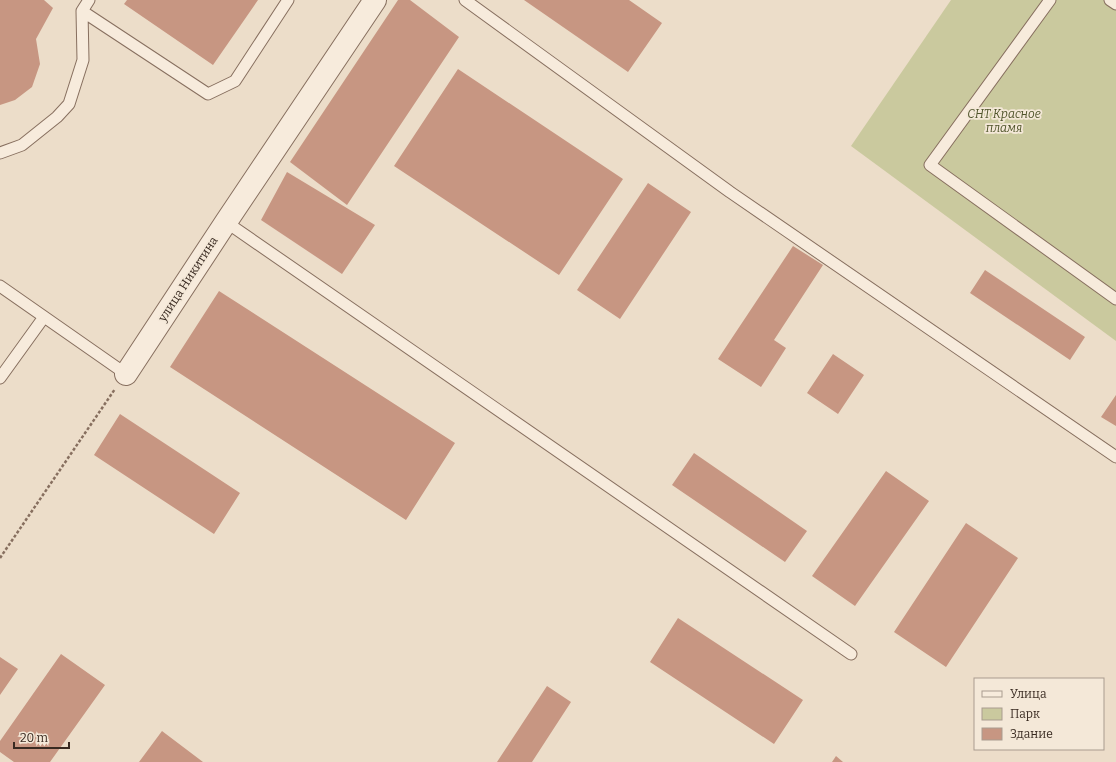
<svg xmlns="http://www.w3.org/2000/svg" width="1116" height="762" viewBox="0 0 1116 762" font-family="Bitter,serif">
<rect width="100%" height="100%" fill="#ecddc9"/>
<path fill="#cac99e" d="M951 0H1116V341L851 146Z"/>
<path fill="#c79682" d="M0 0H44L53 8 36 39 40 64 32 87 15 100 0 105Z
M127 0H258L213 65 124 4Z
M398 0H410L459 37 347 205 290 162Z
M524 0H629L662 23 628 72Z
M458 69 623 179 559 275 394 166Z
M287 172 375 225 342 274 261 220Z
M648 183 691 212 620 319 577 290Z
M793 246 823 265 774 340 786 348 761 387 718 359Z
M985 270 1085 337 1070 360 970 293Z
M219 291 455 443 406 520 170 367Z
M833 354 864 375 838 414 807 393Z
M1116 395V426L1101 417Z
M120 414 240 493 214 534 94 455Z
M694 453 807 531 785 562 672 485Z
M886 471 929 501 855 606 812 576Z
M966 523 1018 558 946 667 894 632Z
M678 618 803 700 774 744 650 662Z
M61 654 105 685 50 762H14L0 752V741Z
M0 657 18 669 0 695Z
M547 686 571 702 532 762H497Z
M162 731 203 762H139Z
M836 756 843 762H832Z"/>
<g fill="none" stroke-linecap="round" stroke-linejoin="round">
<defs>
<path id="lane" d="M89 0 82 11 208 94 235 81 288 0
M465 0 730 192 1116 457
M1050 0 930 165 1116 299
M1110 0 1116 4
M0 153 22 145 57 117 69 104 83 60 82 11
M226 222 851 654
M0 286 126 374
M0 378 44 317"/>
<path id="street" d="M126 374 226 222 375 0"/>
</defs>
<use href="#lane" stroke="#876f5f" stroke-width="13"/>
<use href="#street" stroke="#876f5f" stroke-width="24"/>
<path stroke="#876f5f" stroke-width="2.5" stroke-dasharray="3 2" stroke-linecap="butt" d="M0 558 115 389"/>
<use href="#lane" stroke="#f7ebdc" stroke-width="11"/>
<use href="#street" stroke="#f7ebdc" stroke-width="22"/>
</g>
<g text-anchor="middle" stroke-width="3.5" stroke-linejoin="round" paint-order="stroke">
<g font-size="12" font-style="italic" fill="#4f542a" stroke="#f4e8d8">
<text x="1004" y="118">СНТ Красное<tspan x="1004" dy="14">пламя</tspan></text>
</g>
<g font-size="12" fill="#392a21" stroke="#f4e8d8">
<text transform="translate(188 279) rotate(-57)" y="4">улица Никитина</text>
</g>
</g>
<rect x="974" y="678" width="130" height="72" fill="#f4e8d8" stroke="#a99c8f"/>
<rect x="982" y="691" width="20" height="6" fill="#f7ebdc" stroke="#a99c8f"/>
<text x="1010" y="698" font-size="12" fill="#392a21">Улица</text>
<rect x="982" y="708" width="20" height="12" fill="#cac99e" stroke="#a99c8f"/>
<text x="1010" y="718" font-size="12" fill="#392a21">Парк</text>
<rect x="982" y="728" width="20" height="12" fill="#c79682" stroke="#a99c8f"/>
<text x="1010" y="738" font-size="12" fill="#392a21">Здание</text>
<path d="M14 742v6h55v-6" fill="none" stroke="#392a21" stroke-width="2"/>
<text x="20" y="742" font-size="12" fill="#392a21" stroke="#f4e8d8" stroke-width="3" paint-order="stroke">20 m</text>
</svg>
